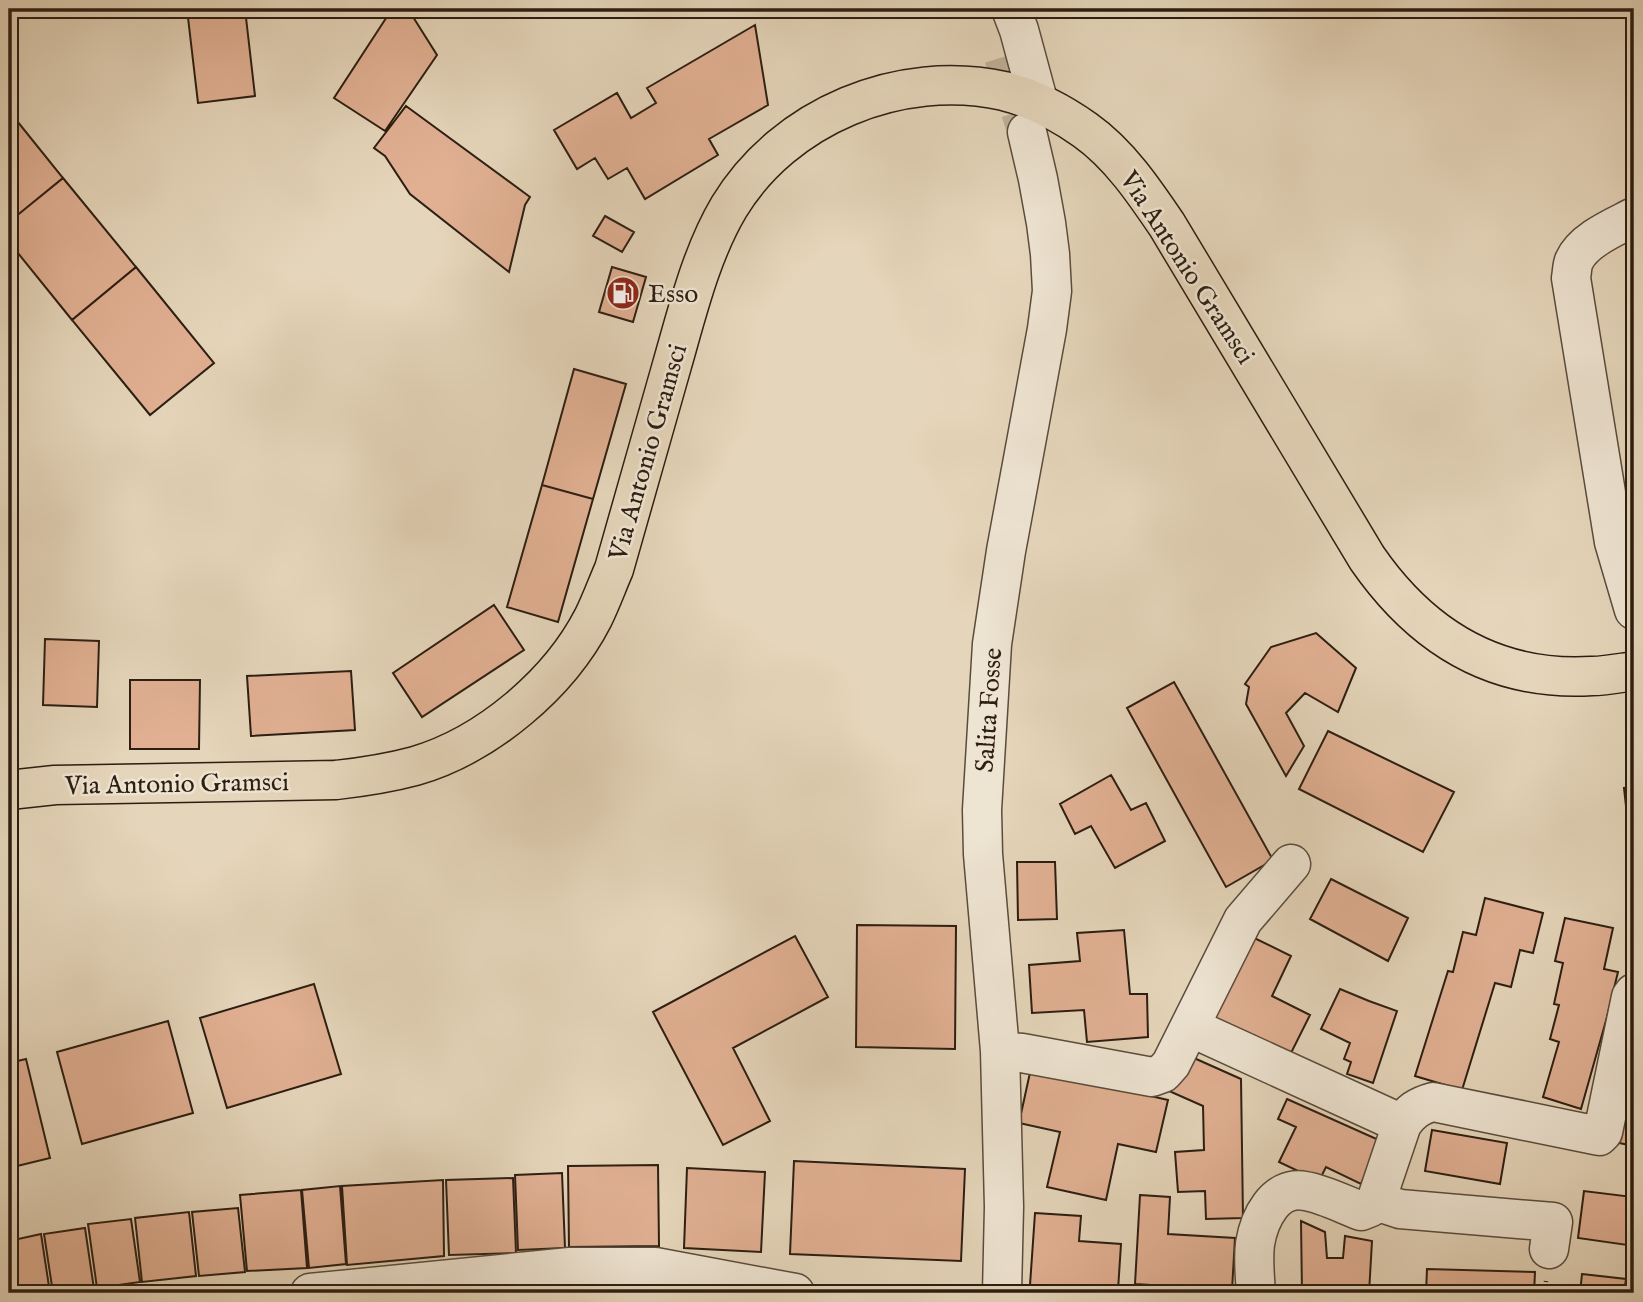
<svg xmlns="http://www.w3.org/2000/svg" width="1643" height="1302" viewBox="0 0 1643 1302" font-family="'IM FELL English',serif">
<rect width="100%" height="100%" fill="#e5d5ba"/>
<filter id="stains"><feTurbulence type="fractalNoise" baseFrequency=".00286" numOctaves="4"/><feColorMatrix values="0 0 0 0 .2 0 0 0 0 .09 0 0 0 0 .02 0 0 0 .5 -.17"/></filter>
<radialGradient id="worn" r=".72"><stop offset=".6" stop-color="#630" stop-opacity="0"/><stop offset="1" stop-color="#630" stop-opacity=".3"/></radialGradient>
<path fill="#b8bc8d" stroke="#726d50" stroke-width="2" d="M573 1284 650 1285 693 1293H553L562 1287Z"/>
<path fill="#e1b093" stroke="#2c1e12" stroke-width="2" d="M187 9H245L255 96 198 103Z
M392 9H408L437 55 385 131 334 98Z
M610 9H639L612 17Z
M755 25 768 105 709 139 718 155 645 199 627 168 608 179 595 158 577 169 554 130 617 93 631 118 656 103 647 88Z
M406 106 530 197 525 205 509 272 410 194 385 156 374 148Z
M9 111 63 178 9 222Z
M63 178 136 267 72 320 9 242V222Z
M605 216 634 232 622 252 593 236Z
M136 267 214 363 150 415 72 320Z
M612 267 646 277 633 322 599 312Z
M574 369 626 384 593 499 542 485Z
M542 485 593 499 558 622 507 607Z
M494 605 524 650 422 717 393 673Z
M9 632 18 667 9 670Z
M1316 633 1356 668 1338 712 1305 693 1286 713 1304 746 1286 776 1246 704 1249 687 1245 684 1271 647Z
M45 639 99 641 97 707 43 705Z
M351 671 355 730 251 736 247 676Z
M130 680H200L199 749H130Z
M1174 682 1273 860 1226 887 1127 708Z
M1328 731 1454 792 1423 852 1299 789Z
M1111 775 1131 810 1146 803 1165 841 1115 868 1091 826 1075 834 1060 804Z
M1634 787V814L1627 815 1624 788Z
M1017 862H1055L1057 919 1018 920Z
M1331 879 1408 918 1388 961 1310 919Z
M1485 898 1543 913 1533 953 1520 950 1511 987 1495 983 1462 1090 1415 1076 1448 971 1453 972 1463 932 1476 935Z
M1565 918 1613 928 1604 969 1618 972 1607 1017 1581 1109 1543 1097 1559 1042 1550 1039 1559 1005 1554 1004 1563 963 1555 961Z
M857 925 956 926 955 1049 856 1047Z
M1124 930 1130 994H1147L1148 1037 1087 1042 1084 1010 1032 1013 1029 965 1080 961 1077 933Z
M1246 934 1291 956 1272 996 1310 1015 1289 1057 1206 1019Z
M795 936 828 997 733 1048 770 1121 723 1145 653 1012Z
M314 984 341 1074 227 1108 200 1018Z
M1340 989 1369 1001 1397 1011 1373 1083 1347 1074 1351 1062 1344 1059 1350 1043 1321 1029Z
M168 1021 193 1113 82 1144 57 1052Z
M1634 1052V1146L1614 1142Z
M1185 1054 1241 1079 1243 1218 1206 1219 1205 1191 1178 1192 1175 1152 1204 1150 1203 1106 1169 1091Z
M26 1059 50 1158 9 1168V1063Z
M1031 1068 1168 1100 1156 1152 1118 1144 1106 1200 1047 1187 1060 1132 1019 1123Z
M1287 1099 1381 1141 1361 1184 1326 1167 1319 1181 1279 1162 1296 1127 1278 1119Z
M1432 1130 1507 1143 1500 1184 1425 1171Z
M794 1161 965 1169 961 1261 790 1254Z
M658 1165 659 1246 569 1247 568 1166Z
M687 1168 765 1172 761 1252 684 1248Z
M562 1173 565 1248 518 1250 515 1175Z
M513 1178 516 1253 449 1255 446 1180Z
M443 1180 444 1256 347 1265 342 1186Z
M1633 1184 1634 1259 1627 1258 1628 1245 1578 1238 1584 1191 1632 1197Z
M340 1186 346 1264 309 1268 302 1190Z
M301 1190 307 1268 247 1271 240 1195Z
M1140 1195 1170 1197 1168 1234 1235 1238 1232 1290 1135 1284Z
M238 1208 245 1272 199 1276 192 1212Z
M189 1212 196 1276 142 1282 135 1218Z
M1035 1213 1081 1216 1079 1241 1121 1244 1118 1290 1030 1285Z
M131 1219 140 1282 97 1288 88 1224Z
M1301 1221 1325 1232 1327 1258H1343L1345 1236 1372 1241 1369 1293H1302Z
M85 1228 94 1289 65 1293H53L44 1234Z
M41 1234 50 1293H15L9 1254V1241Z
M9 1267 13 1293H9Z
M1427 1269 1535 1272 1534 1293H1426Z
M1582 1274 1626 1279 1624 1293H1580Z
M1628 1280 1634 1281V1293H1626Z"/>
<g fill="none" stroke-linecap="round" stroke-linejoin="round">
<path stroke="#c0b098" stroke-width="38" stroke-dasharray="38 19" stroke-linecap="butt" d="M1003 57 1024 124"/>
<defs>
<path id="minor" d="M1011 9 1019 30 1039 104
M1634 217C1615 227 1583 240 1574 261 1572 265 1572 273 1571 278L1614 542 1634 610
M1190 1027 1402 1124
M1000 1051 1022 1053 1152 1077 1163 1073 1171 1064 1243 920 1291 864
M1376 1201 1400 1209 1553 1222 1549 1249
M310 1293 570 1267H655L795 1293
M1002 1293 1004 1207 1000 1051 983 854 982 810 992 644 1006 551 1047 329 1052 291 1050 254 1046 223 1038 179 1027 132
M1256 1293C1255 1278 1253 1260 1255 1244 1259 1219 1275 1185 1305 1191 1321 1193 1345 1205 1361 1211L1371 1207 1376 1201 1402 1124C1410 1112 1418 1106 1433 1102L1599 1136 1603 1132 1631 997 1634 993"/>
<path id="major" d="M9 790 55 785 336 780C363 777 389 773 415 766 487 745 559 684 593 618 601 602 607 585 614 569 633 501 653 433 672 365 687 313 701 254 729 207 784 116 900 68 1004 91 1032 98 1061 113 1085 130 1119 154 1144 191 1167 225L1367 558C1421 636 1494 682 1592 676 1606 676 1620 673 1634 671"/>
</defs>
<use href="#minor" stroke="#5a4c3c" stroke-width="41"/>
<use href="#major" stroke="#2c1e12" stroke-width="41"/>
<path stroke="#2c1e12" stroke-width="4.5" stroke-dasharray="2 3.5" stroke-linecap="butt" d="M1545 1293 1546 1281"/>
<use href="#minor" stroke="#eee4d2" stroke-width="38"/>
<use href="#major" stroke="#e5d5ba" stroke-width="38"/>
</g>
<defs>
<symbol id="fuel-disc" viewBox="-11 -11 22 22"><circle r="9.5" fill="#8f2418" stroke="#eee4d2"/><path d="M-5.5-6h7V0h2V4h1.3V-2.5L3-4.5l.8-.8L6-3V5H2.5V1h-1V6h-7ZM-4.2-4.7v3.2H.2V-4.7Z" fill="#fff"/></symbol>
</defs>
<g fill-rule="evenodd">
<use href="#fuel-disc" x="604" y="274" width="38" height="38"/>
</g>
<g text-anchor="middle" stroke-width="5" stroke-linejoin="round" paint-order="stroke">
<g font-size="26" fill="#2c1e12" stroke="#eee4d2">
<text transform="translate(1188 267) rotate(57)" y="9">Via Antonio Gramsci</text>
<text transform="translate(647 452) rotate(-74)" y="9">Via Antonio Gramsci</text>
<text transform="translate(988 710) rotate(-86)" y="9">Salita Fosse</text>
<text transform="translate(177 783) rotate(-1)" y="9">Via Antonio Gramsci</text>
</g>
<g font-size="26" fill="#2c1e12" stroke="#eee4d2" text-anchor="start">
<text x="648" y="302">Esso</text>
</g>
</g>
<rect width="1643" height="1302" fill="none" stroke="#e5d5ba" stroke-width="35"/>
<rect x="10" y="10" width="1622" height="1281" fill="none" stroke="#2c1e12" stroke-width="3.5"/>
<rect x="18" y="18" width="1608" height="1267" fill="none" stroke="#2c1e12" stroke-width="2"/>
<rect width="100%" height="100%" filter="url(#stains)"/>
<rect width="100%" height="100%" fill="url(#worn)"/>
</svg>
